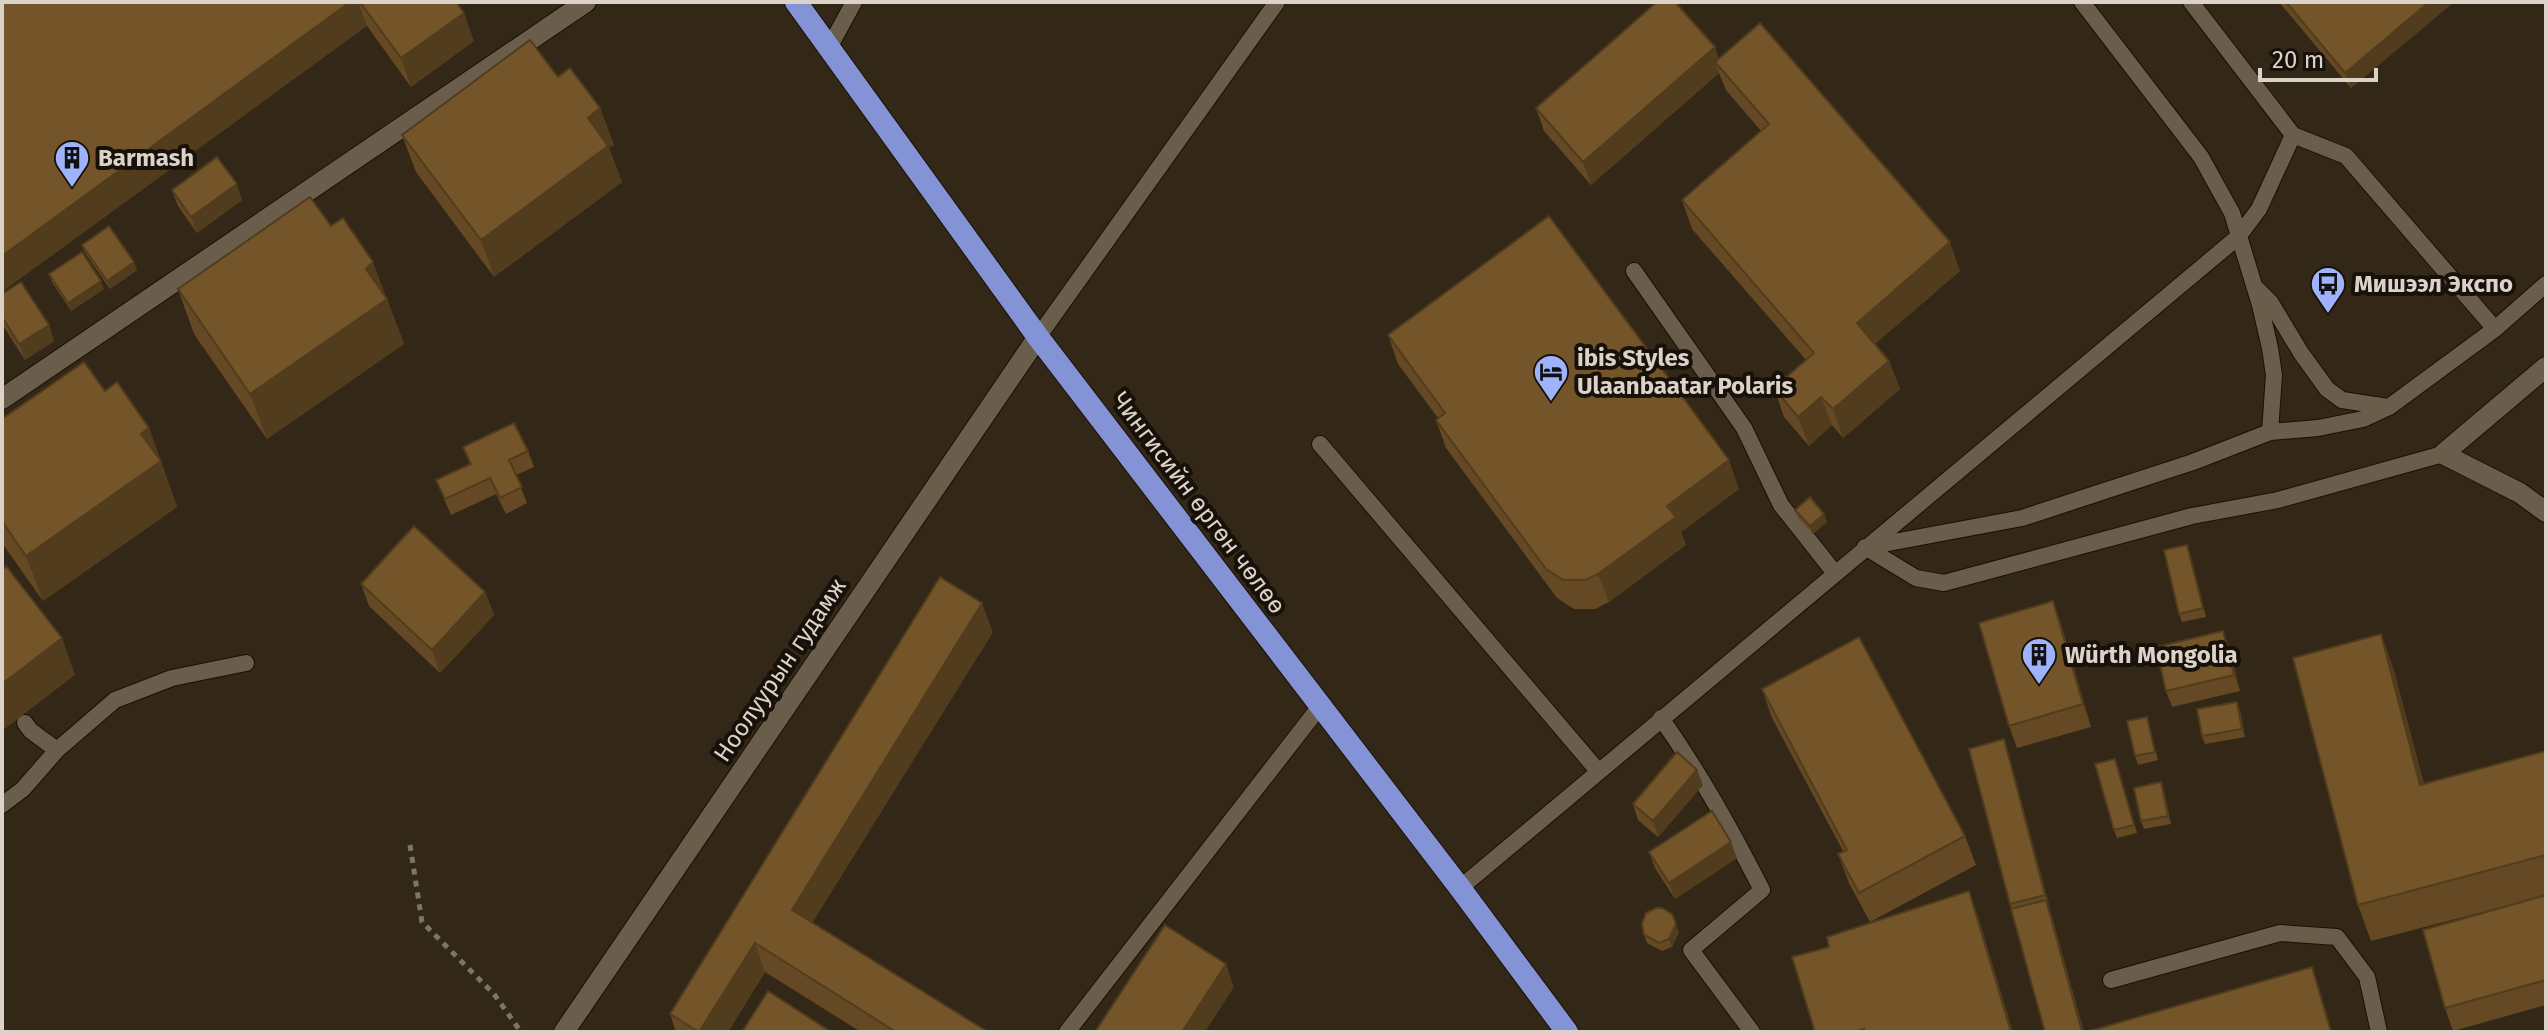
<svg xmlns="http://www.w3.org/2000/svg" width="2548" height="1034" viewBox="0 0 2548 1034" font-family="'Fira Sans',sans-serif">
<rect width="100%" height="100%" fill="#332717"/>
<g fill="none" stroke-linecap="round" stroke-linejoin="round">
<defs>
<path id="service" d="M2082 2 2201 157 2232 213 2260 305 2270 348 2274 375 2270 432
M2191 2 2293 135 2346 156 2495 329
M830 46 854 2
M1634 271 1744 428 1781 505 1834 572
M2256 288 2271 303 2301 353 2327 389 2342 400 2388 407
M1038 337 1277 2
M1320 444 1598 771
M1865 547 1916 578 1944 583 2192 516 2278 500 2443 454
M1867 547 2022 518 2193 462 2270 432 2318 428 2363 419 2389 407 2495 329 2546 284
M1661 718C1701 775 1730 828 1762 890L1691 950 1752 1032
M25 723 31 731 57 750 115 700 172 678 246 663
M2 805 23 789 57 750
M1460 888 2238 237 2259 209 2293 135
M2111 980 2280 933 2337 937 2367 977 2379 1032
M1067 1032 1321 705"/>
<path id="minor" d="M2546 367 2443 454 2520 493 2546 512
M2 399 586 2"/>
<path id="tertiary" d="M564 1032 1038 337"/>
<path id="trunk" d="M796 2 1038 337 1460 888 1567 1032"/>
</defs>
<use href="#service" stroke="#1b1002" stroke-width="18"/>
<use href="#minor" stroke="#1b1002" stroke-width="22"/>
<use href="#tertiary" stroke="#1b1002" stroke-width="22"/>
<use href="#trunk" stroke="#1b1002" stroke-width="24"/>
<path stroke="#7f7567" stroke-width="5" stroke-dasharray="6 6" stroke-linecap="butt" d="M410 845 422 922 494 994 521 1032"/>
<use href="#service" stroke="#6b5d4b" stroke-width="16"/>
<use href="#minor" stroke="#6b5d4b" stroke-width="20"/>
<use href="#tertiary" stroke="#6b5d4b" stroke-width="20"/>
<use href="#trunk" stroke="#8492d6" stroke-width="22"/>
</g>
<path fill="#644924" d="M2 2H456L474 41 411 87 367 26Z
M2279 2H2454L2351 88Z
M1719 59 1960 271 1875 344 1889 361 1900 389 1843 438 1832 425 1809 446 1784 417 1774 388 1806 360 1692 229 1682 200 1761 131 1726 90 1719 73 1591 185 1544 131 1536 108Z
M558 77 600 108 614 145 609 148 622 182 494 277 416 172 402 135Z
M172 190 242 200 197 233 178 206Z
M331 226 387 299 404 344 267 439 194 334 178 289Z
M82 245 134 262 137 270 110 289 85 253Z
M49 274 104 289 71 311 52 282Z
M2 294 49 325 54 341 25 360 2 324Z
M1388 335 1739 489 1681 532 1686 545 1609 602 1595 609H1574L1557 598 1446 448 1436 420 1438 418 1398 364Z
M105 391 149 428 177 507 43 601 2 543V419Z
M463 447 528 451 534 467 516 475 527 503 506 514 496 494 451 515 436 480 470 464Z
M1795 510 1824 514 1827 522 1813 534 1798 518Z
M2190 553 2206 617 2182 622 2179 614Z
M361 584 485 592 494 615 440 673 369 606Z
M2061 624 2091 727 2017 748 2009 726Z
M993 632 812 922 988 1032H861L765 972 728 1032H676L670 1014Z
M2381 634 2394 671 2424 784 2546 751V1005L2453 1031 2445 1008 2540 897 2371 941 2358 905Z
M2229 647 2240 691 2172 707 2166 691Z
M1762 689 1965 836 1976 865 1870 922 1849 883 1838 854 1843 851 1772 718Z
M2240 710 2245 737 2205 744 2202 736Z
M2147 717 2158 760 2138 765 2135 756Z
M2009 755 2050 911 2084 1032H2045L2010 904Z
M2118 767 2137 833 2117 838 2114 830Z
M2161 782 2164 791 2171 824 2144 829 2141 821Z
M1703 785 1658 837 1638 820 1633 804Z
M1649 852 1737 858 1675 899 1655 868Z
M1679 932 1672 947 1662 951 1647 943 1644 935Z"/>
<path fill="#513c1d" d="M350 2H358L367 26 2 292V256Z
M2429 2H2454L2351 88 2345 73Z
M464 13 474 41 411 87 401 58Z
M1715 47 1723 70 1715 62 1719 73 1591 185 1583 162Z
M600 108 614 145 609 148 622 182 494 277 481 240 588 118Z
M237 184 242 200 197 233 191 217Z
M1950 242 1960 271 1867 351 1857 323Z
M134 262 137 270 110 289 107 281Z
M373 262 404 344 267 439 250 394Z
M101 281 104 289 71 311 68 303Z
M49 325 54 341 25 360 19 344Z
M1889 361 1900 389 1843 438 1833 409Z
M1821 397 1832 425 1809 446 1798 417Z
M149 428 177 507 43 601 26 556 141 434Z
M1729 460 1739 489 1681 532 1686 545 1609 602 1598 574 1667 506Z
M1824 514 1827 522 1813 534 1810 526Z
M2187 545 2190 553 2206 617 2203 608Z
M485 592 494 615 440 673 432 650Z
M2053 601 2061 624 2091 727 2083 704Z
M982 603 993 632 803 938 792 910Z
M2223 631 2229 647 2240 691 2234 675Z
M2381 634 2394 671 2433 821 2420 785Z
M62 638 75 675 2 731V684Z
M2237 702 2240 710 2245 737 2242 729Z
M2004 739 2009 755 2051 911 2045 895Z
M1697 770 1703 785 1658 837 1653 821Z
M2161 782 2164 791 2171 824 2168 816Z
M1731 842 1737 858 1675 899 1669 883Z
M1969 891 1979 919 2013 1032H2011Z
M2046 900 2052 916 2084 1032H2082Z
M1676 924 1679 932 1672 947 1669 939Z
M755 943 765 972 728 1032H700Z
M1226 964 1234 987 1205 1032H1182Z
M2312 967 2320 990 2332 1032H2331Z"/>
<path fill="#74552a" stroke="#513c1d" stroke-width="2" d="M2 2H350L2 256Z
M360 2H456L464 13 401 58Z
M1657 2H1675L1715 47 1583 162 1536 108Z
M2286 2H2429L2345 73Z
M1760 23 1950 242 1857 323 1889 361 1833 409 1821 397 1798 417 1774 388 1814 353 1682 200 1769 124 1715 62Z
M530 40 558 77 570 68 600 108 588 118 608 146 481 240 402 135Z
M217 157 237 184 191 217 172 190Z
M310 197 331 226 343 218 373 262 366 269 387 299 250 394 178 289Z
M1549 216 1729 460 1667 506 1676 517 1598 574 1585 580H1563L1546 569 1436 420 1445 413 1388 335Z
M109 226 134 262 107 281 82 245Z
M82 252 101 281 68 303 49 274Z
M21 282 49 325 19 344 2 317V294Z
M84 362 105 391 117 382 149 428 141 434 161 461 26 556 2 521V419Z
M514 423 528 451 509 460 522 487 500 498 490 478 445 499 436 480 471 464 463 447Z
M1810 497 1824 514 1810 526 1795 510Z
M414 526 485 592 432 650 361 584Z
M2187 545 2203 608 2179 614 2164 550Z
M6 566 62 638 2 684V570Z
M940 577 982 603 792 910 988 1032H896L755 943 699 1032 670 1014Z
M2053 601 2083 704 2009 726 1979 623Z
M2223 631 2234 675 2166 691 2156 647Z
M2381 634 2420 785 2546 751V855L2358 905 2293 658Z
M1859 637 1965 836 1859 893 1838 854 1847 850 1762 689Z
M2237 702 2242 729 2202 736 2197 709Z
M2147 717 2155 752 2135 756 2127 721Z
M2004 739 2045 895 2010 904 1969 749Z
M1677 752 1697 770 1653 821 1633 804Z
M2115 759 2134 825 2114 830 2095 764Z
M2161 782 2168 816 2141 821 2134 788Z
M1712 811 1731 842 1669 883 1649 852Z
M1969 891 2011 1032H1865L1864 1029 1854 1032H1815L1792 957 1829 947 1827 937Z
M2546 895V980L2445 1008 2423 930Z
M2046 900 2082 1032H2045L2011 909Z
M1656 908H1662L1672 914 1676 924 1669 939 1659 943 1644 935 1642 924 1646 913Z
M1165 925 1226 964 1182 1032H1095Z
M2312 967 2331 1032H2086Z
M768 991 831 1032H742Z"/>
<defs>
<symbol id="building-pin" viewBox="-11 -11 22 30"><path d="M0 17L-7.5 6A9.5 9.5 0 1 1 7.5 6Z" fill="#9fb3fd" stroke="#17110a"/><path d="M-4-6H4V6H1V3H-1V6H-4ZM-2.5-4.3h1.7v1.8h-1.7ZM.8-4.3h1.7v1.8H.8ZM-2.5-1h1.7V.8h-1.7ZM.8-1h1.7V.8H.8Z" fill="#111"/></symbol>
<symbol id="bus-pin" viewBox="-11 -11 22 30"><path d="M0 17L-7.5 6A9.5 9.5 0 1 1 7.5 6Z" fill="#9fb3fd" stroke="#17110a"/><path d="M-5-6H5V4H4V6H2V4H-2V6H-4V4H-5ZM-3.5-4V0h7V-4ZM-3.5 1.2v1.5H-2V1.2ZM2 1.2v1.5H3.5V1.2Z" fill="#111"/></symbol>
<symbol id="hotel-pin" viewBox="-11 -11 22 30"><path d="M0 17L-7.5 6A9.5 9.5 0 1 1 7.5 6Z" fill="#9fb3fd" stroke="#17110a"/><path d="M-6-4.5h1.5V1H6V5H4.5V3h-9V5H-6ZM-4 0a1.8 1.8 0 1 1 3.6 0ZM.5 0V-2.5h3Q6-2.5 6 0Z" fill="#111"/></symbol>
</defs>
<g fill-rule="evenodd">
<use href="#building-pin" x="52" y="138" width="40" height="54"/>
<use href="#bus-pin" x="2308" y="264" width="40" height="54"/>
<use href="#hotel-pin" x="1531" y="352" width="40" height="54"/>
<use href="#building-pin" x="2019" y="635" width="40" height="54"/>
</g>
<g text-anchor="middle" stroke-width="8" stroke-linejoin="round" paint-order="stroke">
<g font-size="24" font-weight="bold" fill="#dbd3c9" stroke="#17110a" text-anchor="start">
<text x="98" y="166">Barmash</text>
<text x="2354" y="292">Мишээл Экспо</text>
<text x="1577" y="366">ibis Styles<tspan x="1577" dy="28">Ulaanbaatar Polaris</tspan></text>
<text x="2065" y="663">Würth Mongolia</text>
</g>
<g font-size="24" fill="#dbd3c9" stroke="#17110a">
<text transform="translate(1199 503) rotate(53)" y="8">Чингисийн өргөн чөлөө</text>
<text transform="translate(780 670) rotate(-56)" y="8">Ноолуурын гудамж</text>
</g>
</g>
<rect width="2548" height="1034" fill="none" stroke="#dbd3c9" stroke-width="8"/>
<path d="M2260 68v12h116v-12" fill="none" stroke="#dbd3c9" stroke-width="4"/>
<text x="2272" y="68" font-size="24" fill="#dbd3c9" stroke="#17110a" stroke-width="6" paint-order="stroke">20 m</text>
</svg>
